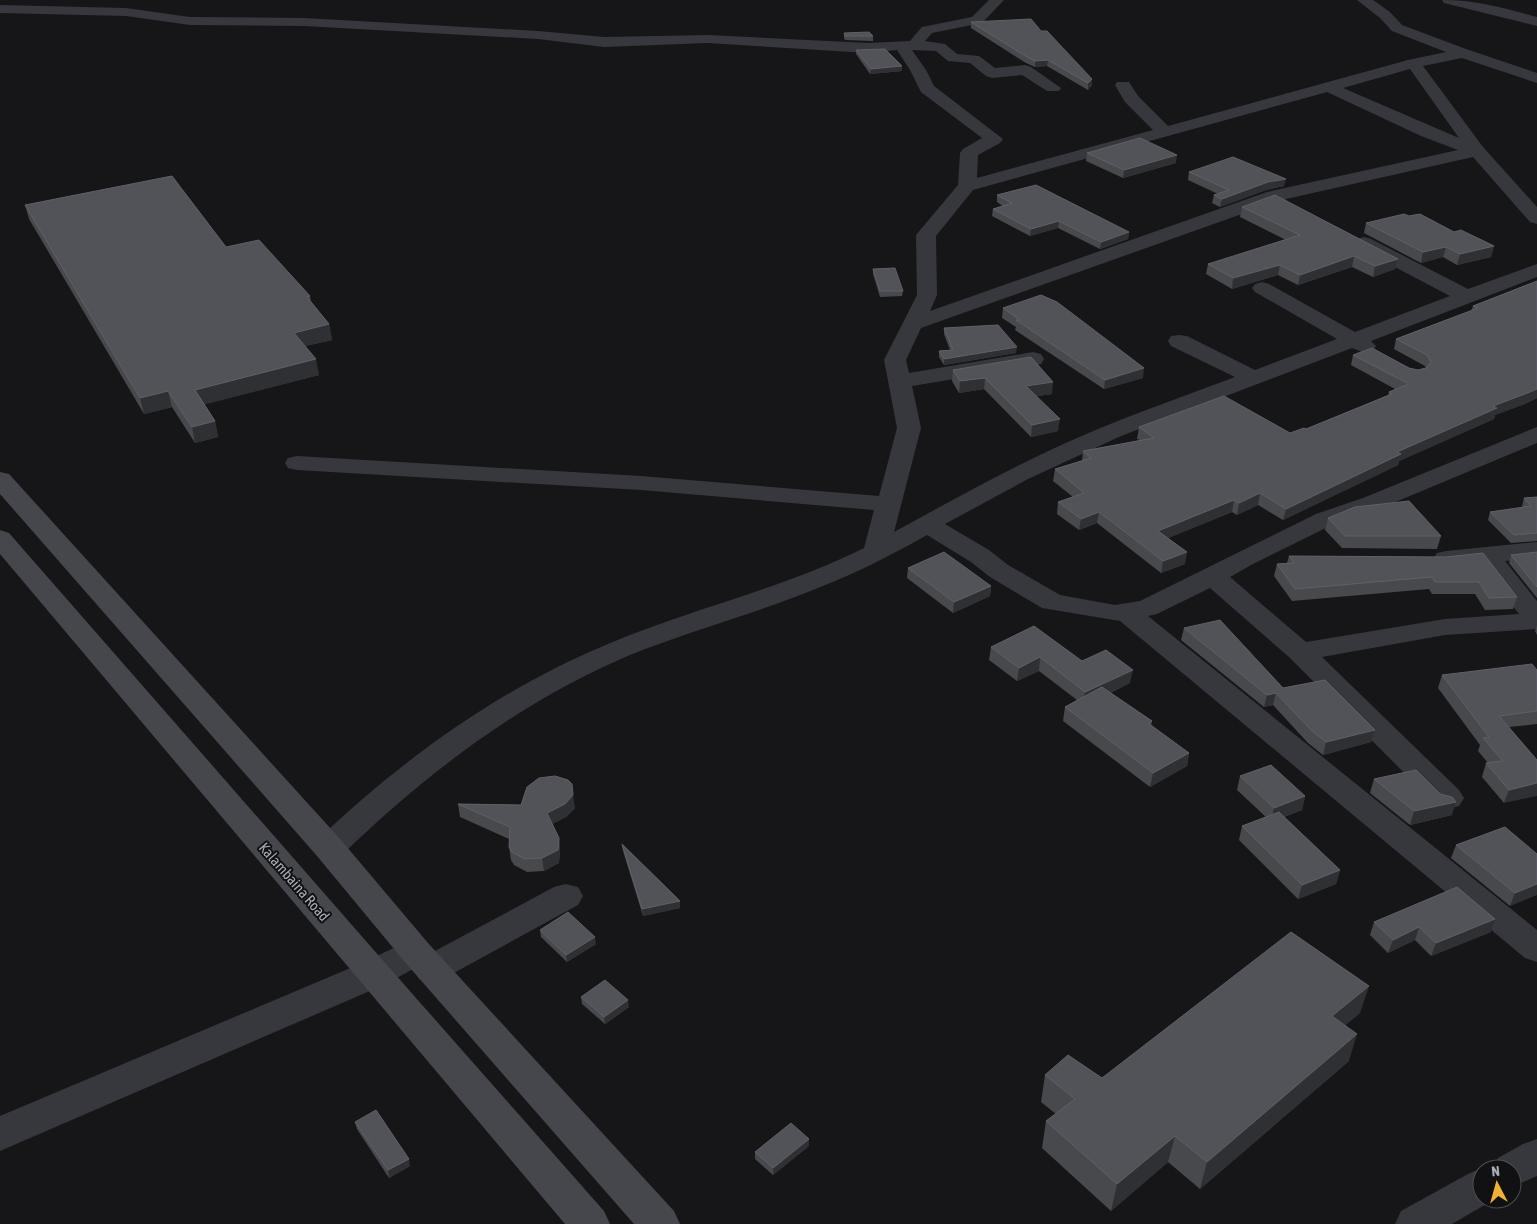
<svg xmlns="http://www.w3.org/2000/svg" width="1537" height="1224" viewBox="0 0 1537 1224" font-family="'Asap Condensed',sans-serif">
<rect width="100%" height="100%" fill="#161618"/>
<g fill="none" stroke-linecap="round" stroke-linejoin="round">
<path fill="#37383d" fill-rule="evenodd" d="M989 0H1004L982 23 932 33 925 41 945 44 957 54 979 56 995 68 1025 65 1031 67 1061 88 1059 91H1047L1022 75 992 78 986 76 970 63 948 61 936 51 912 50 926 70 934 86 1003 139 1000 143 978 155 977 178 1153 130 1125 102 1115 85 1117 82H1129L1138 96 1168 126 1408 60 1446 52 1392 31 1380 18 1357 0H1373L1390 12 1402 25 1466 49 1537 73V83L1462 58 1423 66 1483 147 1537 207V224L1530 222 1473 157 1286 199 1284 202 1273 203 921 328 906 360 909 373 1033 352 1041 354 1044 359 1041 364 1033 366 912 386 921 428 894 532C949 502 1002 472 1059 446 1116 420 1176 399 1235 377L1171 346 1168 341 1171 336 1179 335 1187 336 1255 370 1337 339 1255 292 1252 288 1255 284 1262 282 1269 284 1355 332 1450 296 1357 247 1354 243 1357 239 1364 237 1371 239 1468 289 1537 264V277L1371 341 1376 346 1373 351 1365 353 1352 348 1121 436 1028 479 945 524 989 550 1008 565 1060 595 1115 605 1140 601 1316 514 1363 498 1537 427V443L1381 508 1334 524 1253 564 1230 577 1306 642 1445 619 1519 614 1480 564 1446 567 1437 565 1433 559 1437 553 1446 551 1537 542V558L1505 561 1537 601V629L1445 635 1322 657 1459 790 1464 798 1459 806 1448 809 1437 806 1290 658 1210 588 1157 614 1148 616 1537 930V962L1525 958 1120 621 1042 608 990 577 971 562 927 535C892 555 856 573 818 588 757 613 692 630 630 655 521 701 425 774 341 856L329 860 317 856 313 848 317 840C403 759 499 689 608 644 693 608 782 589 864 548L874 510 641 490 297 470 288 468 285 463 288 458 297 456 641 476 879 496 897 428 884 360 917 295 916 235 958 185 960 153 963 149 982 138 921 92 910 70 897 50 868 53 708 43 604 47 538 39 304 26 190 25 126 16 0 13V5L126 8 190 17 304 18 538 31 604 37 708 35 868 43 910 41 922 27 972 17ZM1410 69 1459 138 1343 88ZM1327 92 1421 136 1458 150 1267 192 930 311 937 295 936 236 973 190Z
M1442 0C1478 0 1503 8 1537 17V26L1444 3Z
M566 884 578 887 583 896 578 905 443 979 431 983 419 979 413 969 386 984 0 1151V1116L360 964 404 943 416 939 428 943 433 952 554 887Z
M1537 1139V1176L1512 1187V1169H1493L1498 1158 1523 1144Z
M1482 1168 1484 1169H1482V1199H1495L1452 1224H1395L1401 1211 1468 1174Z"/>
<path fill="#45474d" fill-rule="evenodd" d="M0 472 9 474 341 840 428 943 674 1211 680 1224H634L404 961 317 856 0 494Z
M0 530 9 533 386 964 604 1211 610 1224H565L0 554Z"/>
</g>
<path fill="#47494d" d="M971 22 1041 31 1092 85 1088 90 1047 66 1035 67 1026 63 971 28Z
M844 33 873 36V41L845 40 844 38Z
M856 50 902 66V71L870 74 856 54Z
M1087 153 1176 163 1123 178 1086 161Z
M1189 172 1284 186 1266 190 1220 207 1212 203 1214 195 1218 194 1188 180Z
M997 195 1129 232 1128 239 1100 249 1058 228 1030 236 992 216 993 209 1003 206 997 202Z
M25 205 226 247 310 296 311 302 329 324 332 340 305 346 319 375 204 404 215 421 218 437 195 443 172 407 144 414 29 219Z
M1242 207 1398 259 1395 269 1373 277 1352 267 1298 285 1278 275 1232 289 1206 274 1208 264 1286 240 1240 217Z
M1409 216 1494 246 1491 257 1457 265 1443 257 1421 263 1364 233 1366 223Z
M873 269 903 291 902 296 880 297 873 274Z
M1537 281V398L1527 403 1495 415 1494 419 1399 461 1398 465 1283 520 1258 505 1237 515 1232 512 1168 538 1185 564 1161 573 1097 523 1079 530 1057 514 1058 502 1073 497 1053 481 1055 469 1082 461 1083 451 1140 440 1137 439 1139 427 1290 433 1306 429 1388 395 1389 392 1395 389 1351 365 1353 355 1418 370 1426 368 1425 366 1394 349 1396 339 1471 311 1473 306Z
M1003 308 1143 378 1104 389 1015 330 1016 327 1002 318Z
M944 328 1016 353 944 365 939 357V351L950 350 944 334Z
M953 370 1052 394 1037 396 1058 431 1031 437 984 389 959 393 952 381Z
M1537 497V541L1511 543 1488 520 1490 512 1523 508 1522 506 1524 498Z
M1328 518 1441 536 1437 549 1342 548 1325 530Z
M1537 552V598L1509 563 1511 555Z
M1289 556 1446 557 1517 597 1513 609 1485 610 1475 594H1432L1429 589 1292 601 1274 576 1277 564 1287 563Z
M908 568 991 586 990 596 953 613 907 578Z
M1537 625V635L1535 631Z
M1184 628 1283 688 1375 730 1371 742 1323 755 1308 743 1273 705 1264 707 1181 640Z
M991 647 1082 661 1130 683 1110 693 1152 721 1151 726 1189 753 1187 766 1150 787 1063 721 1065 707 1077 700 1039 671 1017 681 989 660Z
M1537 670V724L1509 727 1537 760 1504 803 1482 777 1486 763H1488L1478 751 1480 745 1438 688 1442 675Z
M1240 776 1305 796 1302 810 1284 817 1340 870 1336 884 1298 899 1239 840 1242 826 1266 817 1237 790Z
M1374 779 1452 815 1410 825 1370 793Z
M458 804 521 805 575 808 566 817 552 824 559 838 560 850 559 863 544 871 527 872 514 865 511 860 509 847V839L460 817Z
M622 844 680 901V908L643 916 623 851Z
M1456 845 1537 854 1510 906 1451 858Z
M1374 922 1491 932 1431 956 1415 940 1388 953 1370 935Z
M540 930 596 944 567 962 541 937Z
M581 997 629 1007 605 1024 582 1004Z
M1360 1013 1345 1025 1349 1061 1200 1189 1168 1162 1111 1211 1042 1148 1046 1121 1056 1114 1041 1102 1045 1075 1102 1078Z
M355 1122 410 1166 389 1178 357 1129Z
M809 1139V1146L773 1175 755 1159V1152Z"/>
<path fill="#2f3033" d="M1048 60 1047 66 1035 67V61Z
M902 66V71L870 74 871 69Z
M1092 79V85L1088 90V83Z
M1177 155 1176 163 1123 178 1124 170Z
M1286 179 1284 186 1266 190 1220 207 1222 199 1268 182Z
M1059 221 1058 228 1030 236 1031 229Z
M1129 232 1128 239 1100 249 1101 242Z
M1494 246 1491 257 1457 265 1460 254Z
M1446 247 1443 257 1421 263 1423 252Z
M1354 256 1352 267 1298 285 1300 275Z
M1398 259 1395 269 1373 277 1375 266Z
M1280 265 1278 275 1232 289 1233 278Z
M329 324 332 340 297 348 294 333Z
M1017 347 1016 353 944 365V359Z
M316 359 319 375 199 406 195 390Z
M1144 368 1143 378 1104 389 1105 380Z
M985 378 984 389 959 393 960 381Z
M1053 382 1052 394 1025 398 1026 386Z
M1537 389V398L1527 403 1495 415 1494 419 1399 461 1398 465 1283 520 1286 509 1397 452 1493 406Z
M168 391 172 407 144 414 140 398Z
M1060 419 1058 431 1031 437 1032 425Z
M215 421 218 437 195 443 192 427Z
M1260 493 1258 505 1237 515 1239 503Z
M1234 500 1232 512 1156 543 1158 531Z
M1099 512 1097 523 1079 530 1081 519Z
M1187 552 1185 564 1161 573 1163 561Z
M991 586 990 596 953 613 954 602Z
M1040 657 1039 671 1017 681 1019 668Z
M1133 670 1130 683 1083 705 1085 692Z
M1276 693 1273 705 1264 707 1267 695Z
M1375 730 1371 742 1323 755 1326 742Z
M1189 753 1187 766 1150 787 1153 773Z
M1537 783V796L1504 803 1509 790Z
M573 795 575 808 566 817 548 826 547 813Z
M1305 796 1302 810 1271 822 1274 808Z
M1456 802 1452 815 1410 825 1414 811Z
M559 838 560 850 559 863 544 871 542 858Z
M1340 870 1336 884 1298 899 1302 885Z
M1537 884V895L1510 906 1515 893Z
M680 901V908L643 916 642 909Z
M1495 919 1491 932 1431 956 1436 943Z
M1419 927 1415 940 1388 953 1393 940Z
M595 937 596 944 567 962 566 955Z
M1369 986 1360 1013 1324 1043 1332 1016Z
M628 1000 629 1007 605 1024 604 1017Z
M1357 1034 1349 1061 1200 1189 1207 1162Z
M1175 1136 1168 1162 1111 1211 1117 1184Z
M809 1139V1146L773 1175V1168Z
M409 1159 410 1166 389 1178 388 1170Z"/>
<path fill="#525359" stroke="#5f6168" d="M1031 19 1041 31H1047L1092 79 1088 83 1048 60 1035 61 1027 57 971 22Z
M869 32 873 36H845L844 33Z
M885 49 902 66 871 69 856 50Z
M1140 138 1177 155 1124 170 1087 153Z
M1233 157 1286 179 1268 182 1222 199 1214 195 1229 190 1189 172Z
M172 176 226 247 259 240 310 296 307 297 329 324 294 333 316 359 195 390 215 421 192 427 168 391 140 398 25 205Z
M1036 185 1129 232 1101 242 1059 221 1031 229 993 209 1012 203 997 195Z
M1275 195 1398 259 1375 266 1354 256 1300 275 1280 265 1233 278 1208 264 1300 235 1242 207Z
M1404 214 1409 216 1420 214 1454 232 1461 230 1494 246 1460 254 1446 247 1423 252 1366 223Z
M895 268 903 291H880L873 269Z
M1537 281V389L1530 392 1493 406 1497 408 1397 452 1401 454 1286 509 1260 493 1239 503 1234 500 1158 531 1187 552 1163 561 1099 512 1081 519 1058 502 1084 493 1055 469 1091 458 1083 451 1154 438 1139 427 1224 396 1290 433 1304 428 1306 429 1392 394 1389 392 1409 384 1353 355 1372 348 1409 368 1418 370 1426 368 1431 362 1427 355 1396 339 1478 308 1473 306Z
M1041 295 1057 302 1144 368 1105 380 1016 320H1020L1003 308Z
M998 325 1017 347 944 359 939 351 953 350 944 328Z
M1031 357 1053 382 1026 386 1060 419 1032 425 985 378 960 381 953 370Z
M1537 497V533L1514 535 1490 512 1531 506 1524 498Z
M1409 501 1441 536H1345L1328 518 1355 507Z
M944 552 991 586 954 602 908 568Z
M1537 552V587L1511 555Z
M1483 553 1517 597 1489 598 1479 582H1435L1432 577 1295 589 1277 564 1294 563 1289 556 1446 557Z
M1220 620 1283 688 1325 680 1375 730 1326 742 1311 730 1276 693 1267 695 1184 628Z
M1034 626 1082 661 1106 650 1133 670 1085 692 1040 657 1019 668 991 647Z
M1532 664 1537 670V711L1499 716 1537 760V783L1509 790 1486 763 1503 761 1483 738 1489 737 1442 675Z
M1102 687 1152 721 1148 723 1189 753 1153 773 1065 707Z
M1271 765 1305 796 1274 808 1240 776Z
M1416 770 1440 794 1452 797 1456 802 1414 811 1374 779Z
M555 776 568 780 572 784 573 795 565 804 547 813 559 838 558 850 542 858 525 859 512 852 509 847 510 827 458 804 521 805 527 787 539 778Z
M1279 812 1340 870 1302 885 1242 826Z
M1505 827 1537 854V884L1515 893 1456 845Z
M622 844 680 901 642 909Z
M1457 887 1495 919 1436 943 1419 927 1393 940 1374 922Z
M568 912 595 937 566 955 540 930Z
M1291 932 1369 986 1332 1016 1357 1034 1207 1162 1175 1136 1117 1184 1046 1121 1075 1099 1045 1075 1068 1055 1102 1078Z
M605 980 628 1000 604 1017 581 997Z
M376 1110 409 1159 388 1170 355 1122Z
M791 1123 809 1139 773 1168 755 1152Z"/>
<g text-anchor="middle" stroke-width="4" stroke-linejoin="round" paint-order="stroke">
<g font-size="15" fill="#a8adb8" stroke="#111113">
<text transform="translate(294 882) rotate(49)" y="5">Kalambaina Road</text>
</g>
</g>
<g transform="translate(1497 1184) rotate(354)"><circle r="24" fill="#111113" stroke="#4d4f55"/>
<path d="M0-4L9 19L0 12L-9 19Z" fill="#f2b134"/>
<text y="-8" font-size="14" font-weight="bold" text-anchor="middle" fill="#a8adb8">N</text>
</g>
</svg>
